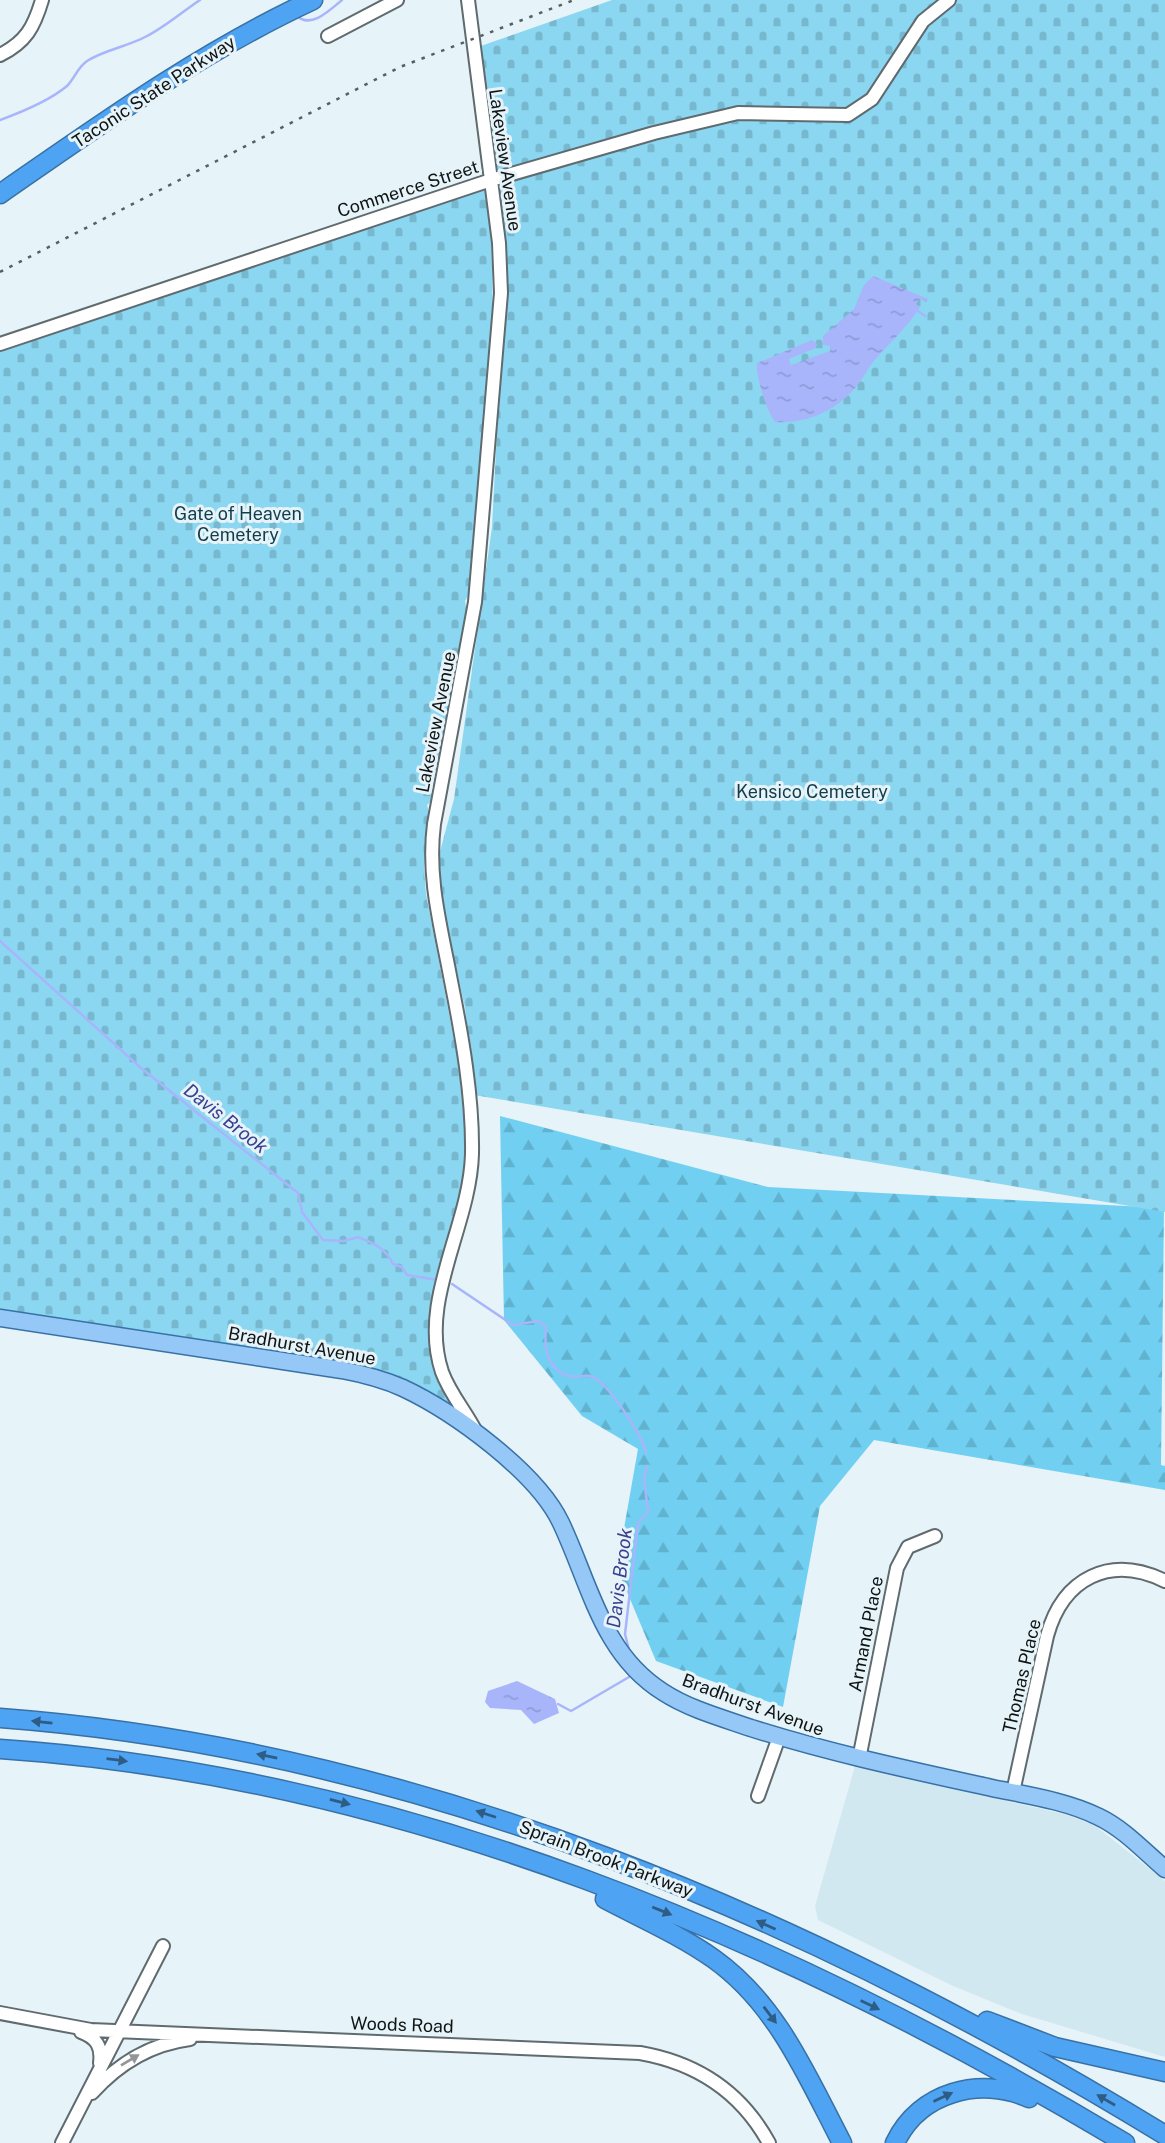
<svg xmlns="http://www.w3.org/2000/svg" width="1165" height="2143" viewBox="0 0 1165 2143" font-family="'Public Sans',sans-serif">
<defs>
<pattern id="forest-firs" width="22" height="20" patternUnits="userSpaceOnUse" patternTransform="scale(1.75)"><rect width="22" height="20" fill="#71d0f1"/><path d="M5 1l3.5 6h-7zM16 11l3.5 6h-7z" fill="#61b2ce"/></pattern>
<pattern id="cemetery-stones" width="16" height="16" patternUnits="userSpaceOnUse" patternTransform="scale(1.75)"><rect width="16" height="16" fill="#8bd7f2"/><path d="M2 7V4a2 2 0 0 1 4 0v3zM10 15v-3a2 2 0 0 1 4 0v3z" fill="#77b8cf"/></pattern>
<pattern id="water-ripples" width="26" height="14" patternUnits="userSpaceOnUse" patternTransform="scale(1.75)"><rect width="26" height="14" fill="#a8b5fb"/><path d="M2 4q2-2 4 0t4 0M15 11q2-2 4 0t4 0" fill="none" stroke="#8f9bd6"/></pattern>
</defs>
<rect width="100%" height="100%" fill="#e6f3f8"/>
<path fill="#d2e8f1" d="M855 1766 1064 1814 1093 1824 1165 1881V2057L1022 2014 953 1986 818 1920 815 1906Z"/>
<path fill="url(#forest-firs)" d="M500 1116 768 1187 1164 1208 1161 1465 1165 1466V1490L874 1440 820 1506 783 1707 656 1661 617 1568 638 1449 582 1416 504 1320Z"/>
<path fill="url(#cemetery-stones)" d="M612 0H1165V1212L474 1095 465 1008 441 900 437 863 454 799 492 527 506 257 478 47Z
M480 189 487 192C502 325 482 458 471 591L465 601 467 613 433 799 427 805 430 816 424 868 426 894 458 1060 467 1147 466 1175 430 1329 431 1344 459 1411 414 1384 353 1366 0 1312V349Z"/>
<path fill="url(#water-ripples)" d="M873 276 928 299 926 302 919 299 916 304 920 307C907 328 889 343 874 361 868 367 865 376 859 383 839 410 808 424 775 422 767 413 755 373 757 363L812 340 817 344 816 348 789 359 791 365 830 351V346L823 345V336L854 309 864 285Z
M517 1681 555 1699 559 1713 534 1724 521 1710 490 1708 485 1702 488 1691Z"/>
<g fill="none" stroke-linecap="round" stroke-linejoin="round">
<path stroke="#a8b5fb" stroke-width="2.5" d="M297 16C311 29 330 10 342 0
M0 120C22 112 49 101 67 86 75 78 77 68 87 61 106 49 127 47 147 36 165 27 182 12 200 0
M918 311 925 316
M0 941 141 1068 298 1193 302 1212 323 1240 344 1241 358 1237C373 1243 386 1248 393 1264L402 1267 407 1275 438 1280
M452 1284 513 1325 538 1321 546 1327C544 1347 546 1368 568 1376 575 1378 583 1375 590 1376 607 1380 644 1438 646 1453
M629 1650 625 1634 638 1523 648 1512 644 1478 647 1466
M558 1704 571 1711 629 1677"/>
<defs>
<path id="minor" d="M468 0 499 243 501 293 475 602 434 824C427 878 441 927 451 981 462 1036 473 1097 472 1154 470 1227 418 1300 442 1372 450 1394 466 1412 476 1432
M328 36 397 0
M0 55C26 42 34 27 42 0
M0 344 491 180 654 133 738 113 848 115 872 99 923 21 949 0
M859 1759 897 1568 908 1547 935 1536
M1013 1792 1047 1636C1063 1578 1110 1554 1165 1581
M758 1796 779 1737
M0 2013 91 2030 640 2053C697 2063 741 2092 769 2143
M81 2032C97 2038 102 2047 100 2063
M92 2093C118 2064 151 2044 190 2039
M62 2143 163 1946"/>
<path id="major" d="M0 1318 342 1370C363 1374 383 1379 403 1388 454 1412 537 1472 561 1523 590 1584 602 1654 663 1692 689 1709 722 1718 751 1728 830 1753 910 1770 992 1788 1026 1795 1067 1801 1099 1817 1124 1829 1144 1851 1165 1869"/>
<path id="highway" d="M0 194C101 124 201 52 313 0
M0 1718C417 1749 812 1919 1165 2135
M0 1749C401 1776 783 1938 1125 2143
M605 1899C641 1918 680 1935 714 1959 777 2004 807 2076 842 2143
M987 2021 1055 2047 1165 2072
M895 2143C919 2092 980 2076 1029 2098"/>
</defs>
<use href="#minor" stroke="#5f6b6f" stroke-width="16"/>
<use href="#major" stroke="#3871a5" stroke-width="19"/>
<use href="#highway" stroke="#3871a5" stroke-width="21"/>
<use href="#minor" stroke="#fff" stroke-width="12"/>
<use href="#major" stroke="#95c8f7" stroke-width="16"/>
<use href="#highway" stroke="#4ea3f2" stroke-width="18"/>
<path stroke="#585f62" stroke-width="2.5" stroke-dasharray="3.5 7" stroke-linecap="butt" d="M0 272 400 67 574 0"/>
</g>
<defs><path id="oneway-solid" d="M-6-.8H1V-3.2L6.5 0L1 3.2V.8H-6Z" transform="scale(1.75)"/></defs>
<g fill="#2e5c84">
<use href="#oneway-solid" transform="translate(42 1722) rotate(-174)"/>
<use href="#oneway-solid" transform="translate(267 1756) rotate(-168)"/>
<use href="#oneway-solid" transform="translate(117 1760) rotate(7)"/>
<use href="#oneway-solid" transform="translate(340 1802) rotate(14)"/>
<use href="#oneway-solid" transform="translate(486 1814) rotate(-162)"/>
<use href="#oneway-solid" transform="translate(662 1911) rotate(22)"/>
<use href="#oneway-solid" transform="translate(766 1925) rotate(-156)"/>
<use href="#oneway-solid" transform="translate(870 2005) rotate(26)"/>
<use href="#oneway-solid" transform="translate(770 2015) rotate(53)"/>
<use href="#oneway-solid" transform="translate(943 2097) rotate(-25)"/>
<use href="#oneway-solid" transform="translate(1106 2100) rotate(-150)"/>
</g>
<use fill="#939596" href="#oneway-solid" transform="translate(130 2060) rotate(-31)"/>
<g text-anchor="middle" stroke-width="6" stroke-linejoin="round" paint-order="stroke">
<g font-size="18" fill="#0f1415" stroke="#e6f3f8">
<text transform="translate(154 92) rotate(-33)" y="6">Taconic State Parkway</text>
<text transform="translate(505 160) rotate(82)" y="6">Lakeview Avenue</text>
<text transform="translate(408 189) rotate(-18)" y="6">Commerce Street</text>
<text transform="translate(436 722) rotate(-79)" y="6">Lakeview Avenue</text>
<text transform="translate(302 1346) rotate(10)" y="6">Bradhurst Avenue</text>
<text transform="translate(866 1634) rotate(-79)" y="6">Armand Place</text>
<text transform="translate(1022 1676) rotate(-77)" y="6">Thomas Place</text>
<text transform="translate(753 1705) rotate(20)" y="6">Bradhurst Avenue</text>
<text transform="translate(606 1859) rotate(21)" y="6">Sprain Brook Parkway</text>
<text transform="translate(402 2025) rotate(2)" y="6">Woods Road</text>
</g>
<g font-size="18" fill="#123e4c" stroke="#e6f3f8">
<text x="238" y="520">Gate of Heaven<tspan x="238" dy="21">Cemetery</tspan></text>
<text x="812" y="798">Kensico Cemetery</text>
</g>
<g font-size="19" font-style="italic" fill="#393f8f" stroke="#e6f3f8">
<text transform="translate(226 1118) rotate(38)" y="7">Davis Brook</text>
<text transform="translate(619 1578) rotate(-83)" y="7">Davis Brook</text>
</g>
</g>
</svg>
